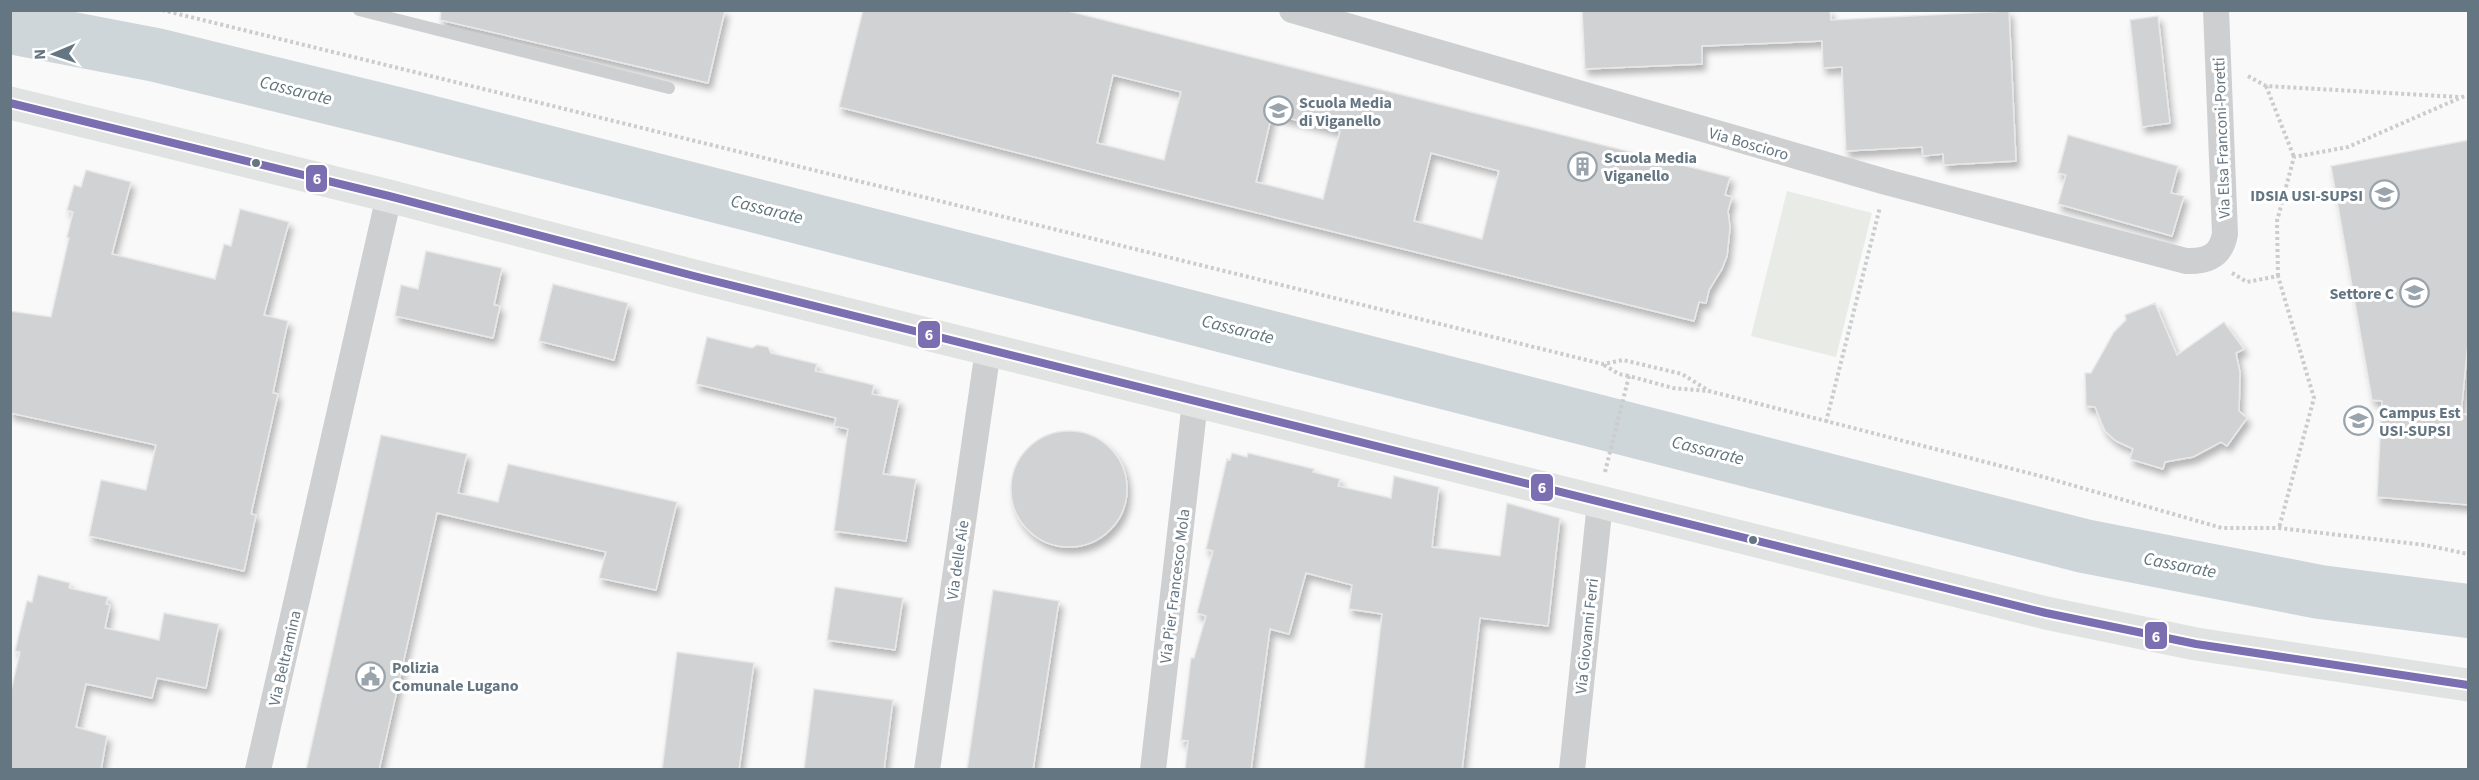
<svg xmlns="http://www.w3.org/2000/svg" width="2479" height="780" viewBox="0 0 2479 780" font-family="'Source Sans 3',sans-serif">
<defs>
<filter id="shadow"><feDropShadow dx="3.5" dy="6" stdDeviation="3" flood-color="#0004"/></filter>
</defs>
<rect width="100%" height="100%" fill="#f9f9f9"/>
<path fill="#e8ebe6" d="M1787 191 1872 213 1836 357 1751 336Z"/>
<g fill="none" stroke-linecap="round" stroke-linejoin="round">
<path stroke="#ced6d9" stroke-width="54" d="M10 27 156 55 405 116 2084 546 2320 592 2468 611"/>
</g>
<path fill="#d0d2d3" stroke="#e8e8e8" stroke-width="1.5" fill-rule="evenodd" filter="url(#shadow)" d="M441 10H725L708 83 440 20Z
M863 10H1064L1730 177 1725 195 1732 197 1728 211 1730 228 1727 256 1722 269 1709 290 1706 303 1699 302 1694 321 1104 175 839 107ZM1113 75 1181 92 1164 160 1097 143ZM1272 114 1340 131 1323 199 1256 182ZM1431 153 1499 171 1482 239 1414 221Z
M1582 10H1830L1831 20 2009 11 2016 161 1944 165 1943 154 1923 156 1922 147 1846 151 1842 67 1823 68 1822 41 1702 46V64L1585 69Z
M2158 16 2170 123 2142 127 2130 20Z
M2068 135 2178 166 2171 193 2184 196 2172 236 2058 204 2066 175 2058 173Z
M2469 140V332L2461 414 2469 415V505L2377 497 2382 401 2372 400 2331 166Z
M86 170 131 182 112 254 215 279 224 244 231 246 240 209 289 222 264 315 288 321 273 393 278 394 251 514 256 515 244 571 89 536 101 480 146 490 156 445 10 413V311L51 317 69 238 67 237 73 212 67 210 74 185 81 187Z
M426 251 502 268 494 305 500 306 493 338 395 316 401 285 418 289Z
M553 284 628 303 614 360 539 341Z
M2155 303 2177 355 2224 322 2244 349 2236 353 2240 373 2239 411 2247 418 2227 446 2221 442 2193 457 2165 462 2163 469 2130 459 2133 449 2116 441 2105 431 2095 407 2086 406 2085 373H2091L2114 332 2126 320 2125 315Z
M707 337 752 348 757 345 768 347 771 353 817 364 815 371 874 385 872 394 899 400 883 474 916 479 906 541 834 531 848 429 834 426 836 418 696 384Z
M1011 489a58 58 0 1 1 116 0a58 58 0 1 1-116 0Z
M381 435 467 454 458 493 498 502 508 464 677 502 656 590 599 578 606 552 437 513 379 770H306Z
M1232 453 1247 457 1248 453 1314 469 1313 472 1340 479 1338 486 1391 498 1394 476 1439 487 1432 547 1500 556 1507 503 1560 518 1548 626 1480 618 1462 770H1364L1382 614 1349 609 1352 585 1306 573 1289 634 1270 629 1251 770H1185L1188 741 1181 740 1191 658H1194L1206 616 1197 613 1213 551 1206 549 1227 459 1230 460Z
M38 575 70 583 69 588 108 597 106 604 110 605 105 628 159 640 164 613 219 624 206 688 157 678 152 698 86 684 76 727 107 736 101 770H10V695L20 652 15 651 27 601 32 602Z
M835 587 903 598 895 650 827 640Z
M993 590 1059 601 1033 770H967Z
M677 652 754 663 739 770H662Z
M814 689 893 700 884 770H804Z"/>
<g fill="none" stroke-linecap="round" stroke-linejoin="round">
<path stroke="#cbcccd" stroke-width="4" stroke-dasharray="3 3" stroke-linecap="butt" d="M162 10 1603 364 1623 360 1682 374 1709 391
M2248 76 2266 86 2459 97
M2266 86 2294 157
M2232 273 2247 282 2278 276 2314 398 2279 528
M2278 276 2277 221 2294 157 2348 147 2462 97 2468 96
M1604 365 1619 374 1629 376
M1826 422 1880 207
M1605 472 1629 376 1673 388 1709 391 2040 476 2222 528H2279L2425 545 2468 554"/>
<path stroke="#cecfd0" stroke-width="12" d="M359 10 669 88"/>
<path stroke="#cecfd0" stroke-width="26" d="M1292 10 1886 182 2186 261C2207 262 2221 256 2225 234L2216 10
M258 770 389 196
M927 770 988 350
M1153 770 1195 402
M1572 770 1600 503"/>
<path stroke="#e1e2e2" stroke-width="33" d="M10 103 389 196 698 277 2046 613 2196 644 2468 685"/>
<defs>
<path id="bus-1" d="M10 103 389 196 698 277 2046 613 2196 644 2468 685"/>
</defs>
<use href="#bus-1" stroke="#fff" stroke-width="12"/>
<use href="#bus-1" stroke="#7b6fb1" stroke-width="8"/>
</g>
<defs>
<symbol id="school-ring" viewBox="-11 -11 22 22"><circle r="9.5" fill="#fff" stroke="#99a4ac" stroke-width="1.5"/><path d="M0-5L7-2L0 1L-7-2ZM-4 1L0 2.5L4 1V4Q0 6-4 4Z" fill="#99a4ac"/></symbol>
<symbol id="building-ring" viewBox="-11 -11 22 22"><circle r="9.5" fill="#fff" stroke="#99a4ac" stroke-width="1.5"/><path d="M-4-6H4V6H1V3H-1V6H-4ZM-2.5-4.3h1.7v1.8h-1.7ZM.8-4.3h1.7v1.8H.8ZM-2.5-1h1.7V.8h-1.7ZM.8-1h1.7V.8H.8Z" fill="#99a4ac"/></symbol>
<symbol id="university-ring" viewBox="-11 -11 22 22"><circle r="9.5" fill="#fff" stroke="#99a4ac" stroke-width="1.5"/><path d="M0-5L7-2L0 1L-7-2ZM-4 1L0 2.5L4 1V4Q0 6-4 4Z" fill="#99a4ac"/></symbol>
<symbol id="civic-ring" viewBox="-11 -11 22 22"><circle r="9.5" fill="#fff" stroke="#99a4ac" stroke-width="1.5"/><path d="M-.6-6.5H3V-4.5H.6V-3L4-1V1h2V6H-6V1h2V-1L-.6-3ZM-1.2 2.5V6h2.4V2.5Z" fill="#99a4ac"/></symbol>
</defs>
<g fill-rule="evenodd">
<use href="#school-ring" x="1262" y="94" width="33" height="33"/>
<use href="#building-ring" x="1566" y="150" width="33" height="33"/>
<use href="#university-ring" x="2368" y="178" width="33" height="33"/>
<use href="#university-ring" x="2398" y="276" width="33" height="33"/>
<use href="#university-ring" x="2342" y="404" width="33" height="33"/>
<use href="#civic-ring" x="354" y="660" width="33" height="33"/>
</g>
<g fill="#657683" stroke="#fff" stroke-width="2">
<circle cx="256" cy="163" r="5"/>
<circle cx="1753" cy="540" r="5"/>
</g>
<g text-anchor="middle" stroke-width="6" stroke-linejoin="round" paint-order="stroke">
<g font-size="16" font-weight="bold" fill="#657683" stroke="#fff" text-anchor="start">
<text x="1299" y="108">Scuola Media<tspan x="1299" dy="18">di Viganello</tspan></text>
<text x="1604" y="163">Scuola Media<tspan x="1604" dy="18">Viganello</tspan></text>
<text x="2363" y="201" text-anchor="end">IDSIA USI-SUPSI</text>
<text x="2394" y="299" text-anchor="end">Settore C</text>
<text x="2379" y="418">Campus Est<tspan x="2379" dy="18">USI-SUPSI</tspan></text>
<text x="392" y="673">Polizia<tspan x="392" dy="18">Comunale Lugano</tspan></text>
</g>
<g font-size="16" fill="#657683" stroke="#fff">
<text transform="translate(2221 138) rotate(-92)" y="6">Via Elsa Franconi-Poretti</text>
<text transform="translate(1749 143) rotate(16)" y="6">Via Boscioro</text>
<text transform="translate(957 560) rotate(-82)" y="6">Via delle Aie</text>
<text transform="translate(1174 586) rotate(-83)" y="6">Via Pier Francesco Mola</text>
<text transform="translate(1586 636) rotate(-84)" y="6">Via Giovanni Ferri</text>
<text transform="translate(284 658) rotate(-77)" y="6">Via Beltramina</text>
</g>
<g font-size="18" font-style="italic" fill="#60757c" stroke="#fff">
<text transform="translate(296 90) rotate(14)" y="6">Cassarate</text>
<text transform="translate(767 209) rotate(14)" y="6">Cassarate</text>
<text transform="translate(1238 329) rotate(14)" y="6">Cassarate</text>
<text transform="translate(1708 450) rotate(14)" y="6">Cassarate</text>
<text transform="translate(2180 565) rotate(11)" y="6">Cassarate</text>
</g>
</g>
<g stroke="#fff" stroke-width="2">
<rect x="305" y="164" width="23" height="29" rx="6" fill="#7b6fb1"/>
<rect x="917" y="320" width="24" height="29" rx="6" fill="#7b6fb1"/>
<rect x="1530" y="473" width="24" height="29" rx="6" fill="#7b6fb1"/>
<rect x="2144" y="621" width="24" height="29" rx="6" fill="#7b6fb1"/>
</g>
<g font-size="16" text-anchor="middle" font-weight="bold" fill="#fff">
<text x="317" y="184">6</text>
<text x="929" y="340">6</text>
<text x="1542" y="493">6</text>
<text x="2156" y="642">6</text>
</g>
<rect width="2479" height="780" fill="none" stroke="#657683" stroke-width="24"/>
<g transform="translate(54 54) rotate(268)" stroke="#ffffff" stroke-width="4.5" paint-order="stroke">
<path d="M0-4.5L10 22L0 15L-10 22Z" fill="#657683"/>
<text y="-9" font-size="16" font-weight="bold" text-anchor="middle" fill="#657683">N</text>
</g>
</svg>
